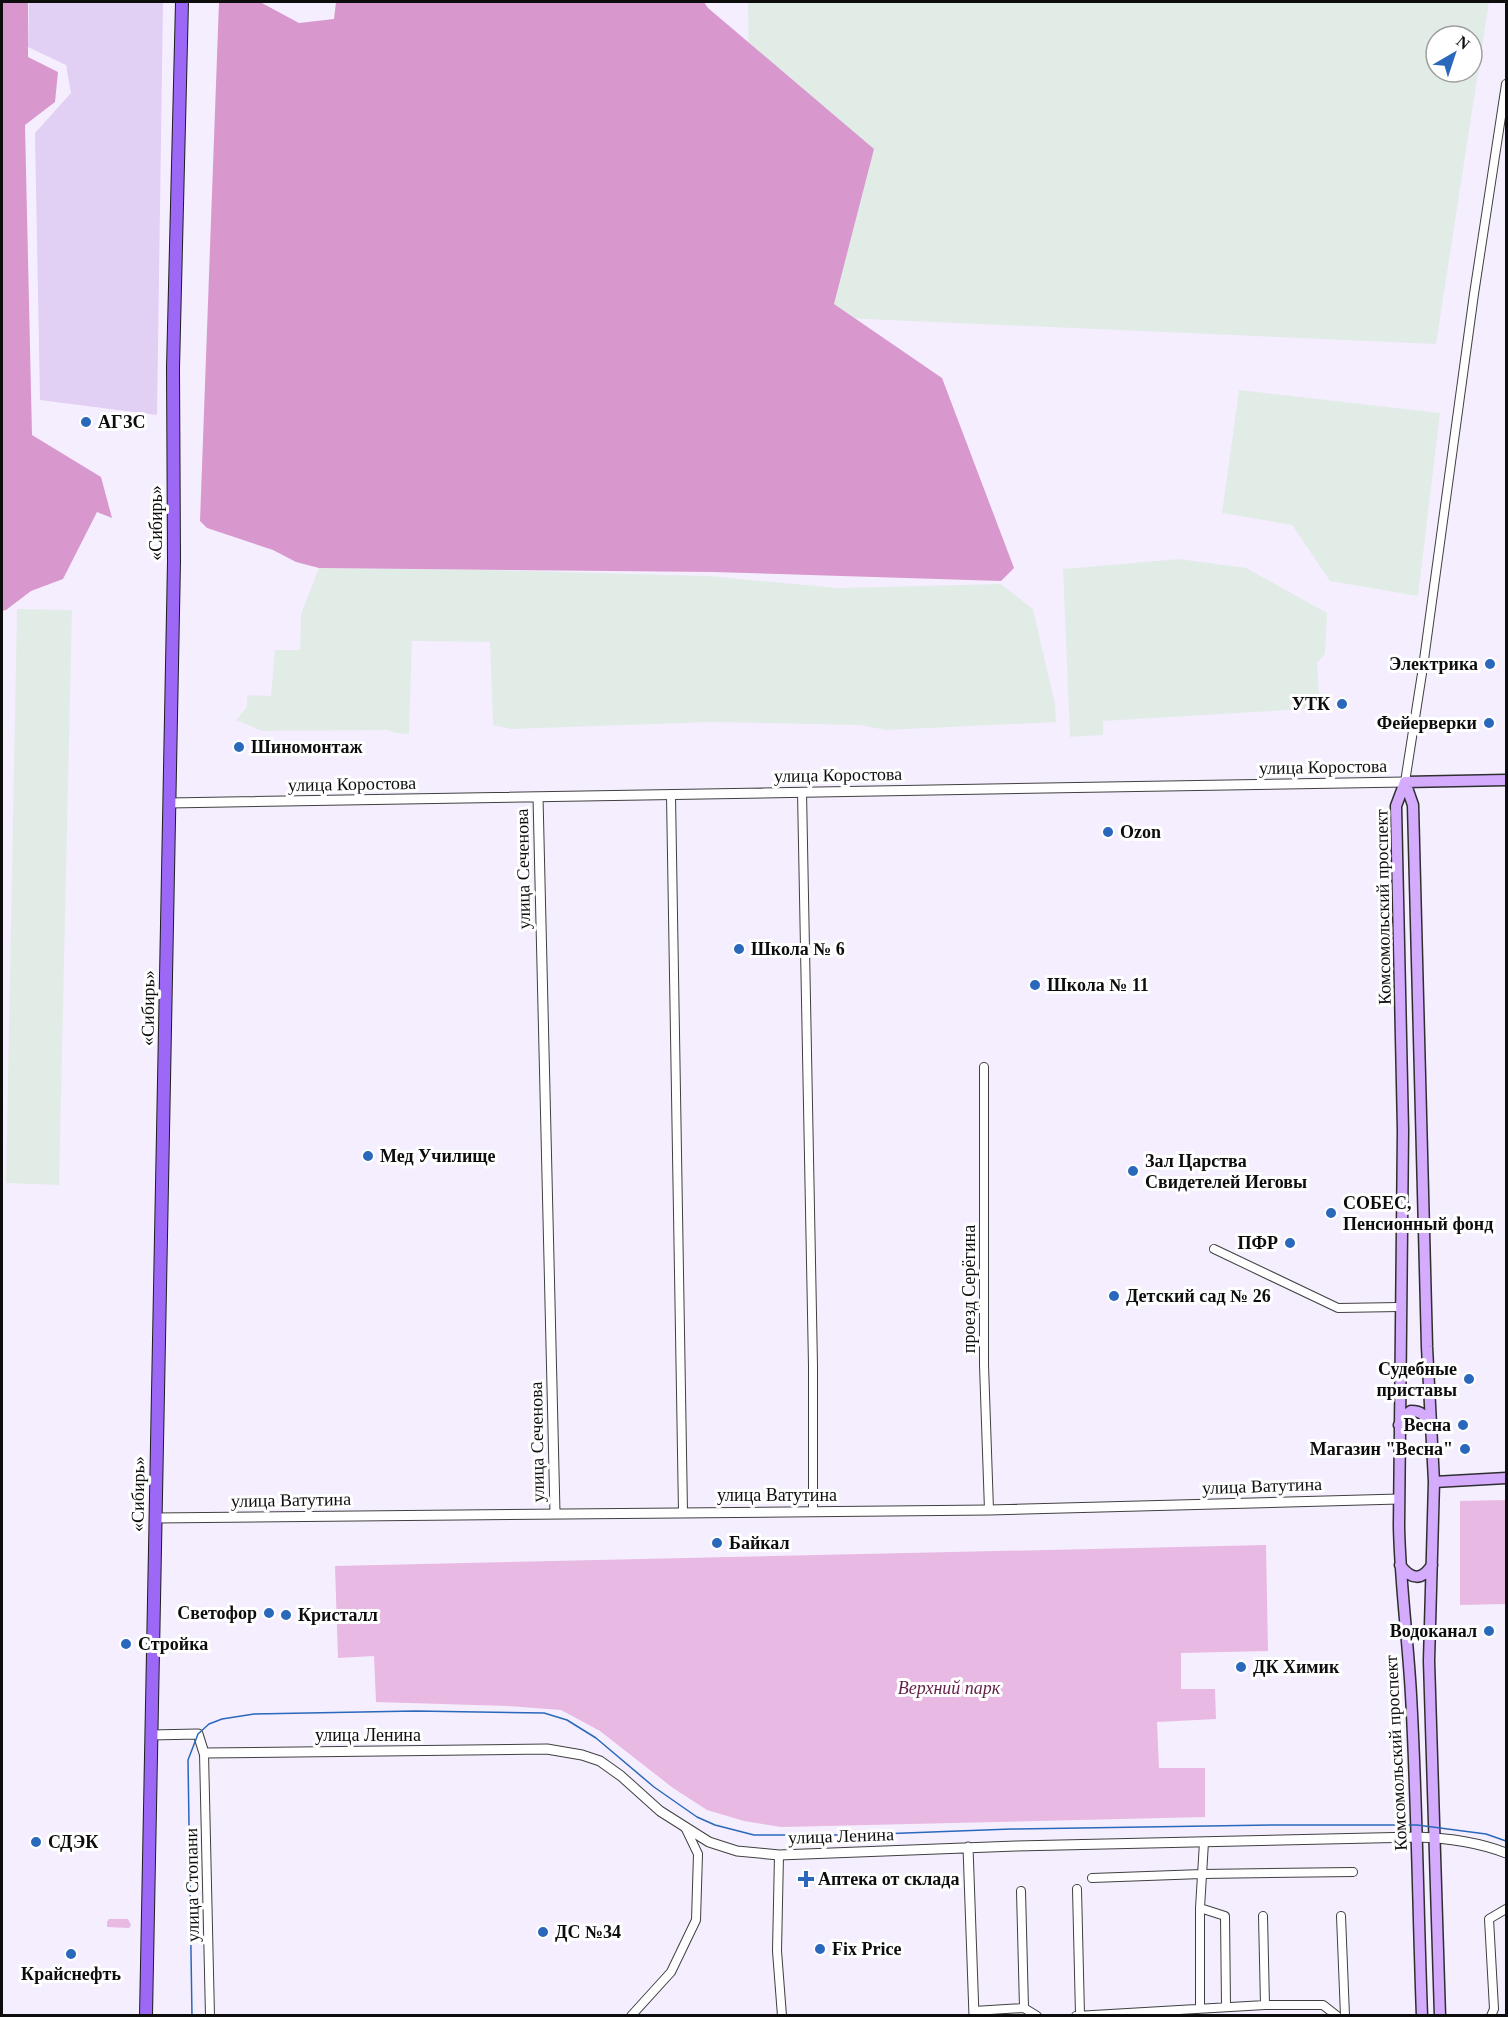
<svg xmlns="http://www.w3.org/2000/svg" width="1508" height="2017" viewBox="0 0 1508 2017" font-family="Georgia,serif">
<rect width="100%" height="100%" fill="#f5eeff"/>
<path fill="#e2ece7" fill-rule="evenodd" d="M748 2H1489L1436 344 751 314ZM1436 36H1472V72H1436Z
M1239 390 1440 413 1418 596 1330 581 1292 525 1222 513Z
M1179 559 1246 568 1327 613 1325 654 1317 663 1320 708 1103 721V735L1070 737 1063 569Z
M319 568 490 570 708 576 839 588 1001 584 1033 609 1055 704 1056 722 886 730 860 725 712 722 511 729 493 725 490 642 412 641 409 734 396 733 388 730 262 731 236 720 247 707V695L271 696 275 650H300L301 614Z
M17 609 72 610 59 1185 6 1183Z"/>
<path fill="#e2cff4" d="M29 2H163L157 415 40 400 35 133 71 93 66 65 28 47Z"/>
<path fill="#e8b9e3" d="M1506 1500V1604L1460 1605V1501Z
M1266 1545 1268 1651 1181 1653V1689H1215L1216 1719 1157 1722 1159 1768H1205V1817L781 1827 744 1821 707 1810 673 1788 600 1731 561 1710 508 1706 376 1702 374 1656 338 1658 335 1566Z
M109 1919H128L131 1925 129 1928 107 1927V1922Z"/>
<path fill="#d898ce" d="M2 2H28V57L58 72 55 102 25 125 32 435 101 477 112 518 97 512 63 579 31 591 6 610 2 611Z
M219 2H260L299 23 334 19 336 2H704L708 8 874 149 834 304 942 378 1014 568 1001 581 713 572 319 568 296 562 273 550 207 528 200 521Z"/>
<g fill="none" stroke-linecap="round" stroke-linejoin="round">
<defs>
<path id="minor" d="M1405 782 1423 667 1474 294 1506 84
M802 792 813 1366V1511
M671 795 683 1512
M984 1067V1365L989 1510
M1214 1249 1338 1308 1399 1307
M204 1753 210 2016
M779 1855 777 1951 782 2016
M1092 1878 1202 1874 1353 1872
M1077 1889 1080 2015
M1021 1891 1024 2008
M1200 1908 1225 1916 1226 2006
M1263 1916 1265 2005
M1341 1916 1345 2016
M1200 2007V1908L1204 1842
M974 2011 1024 2008 1037 2016
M631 2016 671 1972 696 1920 698 1854 686 1829
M1076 2016 1265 2005H1323L1337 2016
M1491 2016 1494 2009 1489 1919 1506 1909"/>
<path id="tertiary" d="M538 797 555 1513
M169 803 1405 782
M155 1518 989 1510 1399 1499
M151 1735 198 1734 204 1753 547 1749 582 1755 600 1761 621 1776 660 1811 709 1842 737 1851 779 1855 1016 1846 1417 1837C1448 1838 1478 1842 1506 1853
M968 1847 974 2016"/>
<path id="secondary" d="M1405 782 1396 806 1403 1130 1399 1526C1400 1583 1408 1639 1411 1695 1417 1802 1418 1909 1422 2016
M1405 782 1413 805 1427 1347 1434 1482 1429 1661 1440 2016
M1405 782 1506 780
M1399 1425 1402 1418 1411 1411C1421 1411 1425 1415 1429 1424
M1434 1482 1506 1478
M1400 1565C1411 1580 1422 1581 1432 1565"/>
<path id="primary" d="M146 2016 174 561 173 368 182 2"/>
</defs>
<use href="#minor" stroke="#404040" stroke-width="10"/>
<use href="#tertiary" stroke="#404040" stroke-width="11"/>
<use href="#secondary" stroke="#2f2f2f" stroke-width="13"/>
<use href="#primary" stroke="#1e1e1e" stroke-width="14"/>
<use href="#minor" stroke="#fff" stroke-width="8"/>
<use href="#tertiary" stroke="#fff" stroke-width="9"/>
<use href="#secondary" stroke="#d4abfd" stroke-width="10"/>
<use href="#primary" stroke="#9c68f5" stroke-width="12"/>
<path stroke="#2968ba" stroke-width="1.5" d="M192 2016 188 1760 198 1734 209 1724 222 1719 254 1714 415 1711 544 1713 567 1720 596 1738 654 1787 697 1817 715 1825 754 1835H853L1011 1829 1278 1825H1417L1486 1834 1506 1841"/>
</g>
<g fill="#2968ba" stroke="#fff" stroke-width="2">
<circle cx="86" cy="422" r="6"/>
<circle cx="1490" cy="664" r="6"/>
<circle cx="1342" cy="704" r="6"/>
<circle cx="1489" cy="723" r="6"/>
<circle cx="239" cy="747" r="6"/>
<circle cx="1108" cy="832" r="6"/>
<circle cx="739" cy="949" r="6"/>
<circle cx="1035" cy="985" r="6"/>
<circle cx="368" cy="1156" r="6"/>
<circle cx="1133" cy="1171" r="6"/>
<circle cx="1331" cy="1213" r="6"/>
<circle cx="1290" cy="1243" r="6"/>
<circle cx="1114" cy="1296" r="6"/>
<circle cx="1469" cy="1379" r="6"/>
<circle cx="1463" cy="1425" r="6"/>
<circle cx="1465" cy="1449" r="6"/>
<circle cx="717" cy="1543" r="6"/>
<circle cx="269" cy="1613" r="6"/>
<circle cx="286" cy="1615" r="6"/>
<circle cx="1489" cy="1631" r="6"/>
<circle cx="126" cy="1644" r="6"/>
<circle cx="1241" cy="1667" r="6"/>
<circle cx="36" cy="1842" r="6"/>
<path d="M803 1870h6v6h6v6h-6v6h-6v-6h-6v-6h6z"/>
<circle cx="543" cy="1932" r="6"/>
<circle cx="820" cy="1949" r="6"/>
<circle cx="71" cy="1954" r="6"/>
</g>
<g text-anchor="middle" stroke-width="6" stroke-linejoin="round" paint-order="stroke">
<g font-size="18" font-weight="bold" fill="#0d0d0d" stroke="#fff" text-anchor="start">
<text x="98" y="428">АГЗС</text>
<text x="1478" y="670" text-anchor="end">Электрика</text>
<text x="1330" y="710" text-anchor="end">УТК</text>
<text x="1477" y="729" text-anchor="end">Фейерверки</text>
<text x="251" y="753">Шиномонтаж</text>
<text x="1120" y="838">Ozon</text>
<text x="751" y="955">Школа № 6</text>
<text x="1047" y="991">Школа № 11</text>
<text x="380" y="1162">Мед Училище</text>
<text x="1145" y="1167">Зал Царства<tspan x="1145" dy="21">Свидетелей Иеговы</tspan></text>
<text x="1343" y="1209">СОБЕС,<tspan x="1343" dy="21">Пенсионный фонд</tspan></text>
<text x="1278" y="1249" text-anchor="end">ПФР</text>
<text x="1126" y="1302">Детский сад № 26</text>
<text x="1457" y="1375" text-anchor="end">Судебные<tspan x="1457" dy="21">приставы</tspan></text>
<text x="1451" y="1431" text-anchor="end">Весна</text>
<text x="1453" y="1455" text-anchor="end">Магазин "Весна"</text>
<text x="729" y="1549">Байкал</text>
<text x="257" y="1619" text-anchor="end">Светофор</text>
<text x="298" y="1621">Кристалл</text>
<text x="1477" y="1637" text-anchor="end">Водоканал</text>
<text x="138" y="1650">Стройка</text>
<text x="1253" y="1673">ДК Химик</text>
<text x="48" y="1848">СДЭК</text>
<text x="818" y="1885">Аптека от склада</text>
<text x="555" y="1938">ДС №34</text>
<text x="832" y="1955">Fix Price</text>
<text x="71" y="1980" text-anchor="middle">Крайснефть</text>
</g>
<g font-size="18" fill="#0d0d0d" stroke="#fff">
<text transform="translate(156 523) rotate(-90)" y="6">«Сибирь»</text>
<text transform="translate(1323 767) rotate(-1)" y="6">улица Коростова</text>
<text transform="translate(838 775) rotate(-1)" y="6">улица Коростова</text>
<text transform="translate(352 784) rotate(-1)" y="6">улица Коростова</text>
<text transform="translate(523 869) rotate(-91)" y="6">улица Сеченова</text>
<text transform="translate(1383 907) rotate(-91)" y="6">Комсомольский проспект</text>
<text transform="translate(148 1008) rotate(-89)" y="6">«Сибирь»</text>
<text transform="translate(969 1289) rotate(-90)" y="6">проезд Серёгина</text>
<text transform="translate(537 1442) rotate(-91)" y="6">улица Сеченова</text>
<text transform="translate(1262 1486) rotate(-2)" y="6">улица Ватутина</text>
<text transform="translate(138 1494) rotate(-89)" y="6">«Сибирь»</text>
<text x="777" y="1501">улица Ватутина</text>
<text transform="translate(291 1500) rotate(-1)" y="6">улица Ватутина</text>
<text x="368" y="1741">улица Ленина</text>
<text transform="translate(1396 1753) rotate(-93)" y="6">Комсомольский проспект</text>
<text transform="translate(841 1836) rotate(-2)" y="6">улица Ленина</text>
<text transform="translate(192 1885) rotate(-91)" y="6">улица Стопани</text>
</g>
<g font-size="18" font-style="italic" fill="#631f48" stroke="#fff">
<text x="949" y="1694">Верхний парк</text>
</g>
</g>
<rect width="1508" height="2017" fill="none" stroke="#0d0d0d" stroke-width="6"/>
<g transform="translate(1454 54) rotate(39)"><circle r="28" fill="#ffffff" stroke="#9e9e9e" stroke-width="1.5"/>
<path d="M0-4.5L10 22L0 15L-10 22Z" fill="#2968ba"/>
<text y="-9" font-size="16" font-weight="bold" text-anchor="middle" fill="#0d0d0d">N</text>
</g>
</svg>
